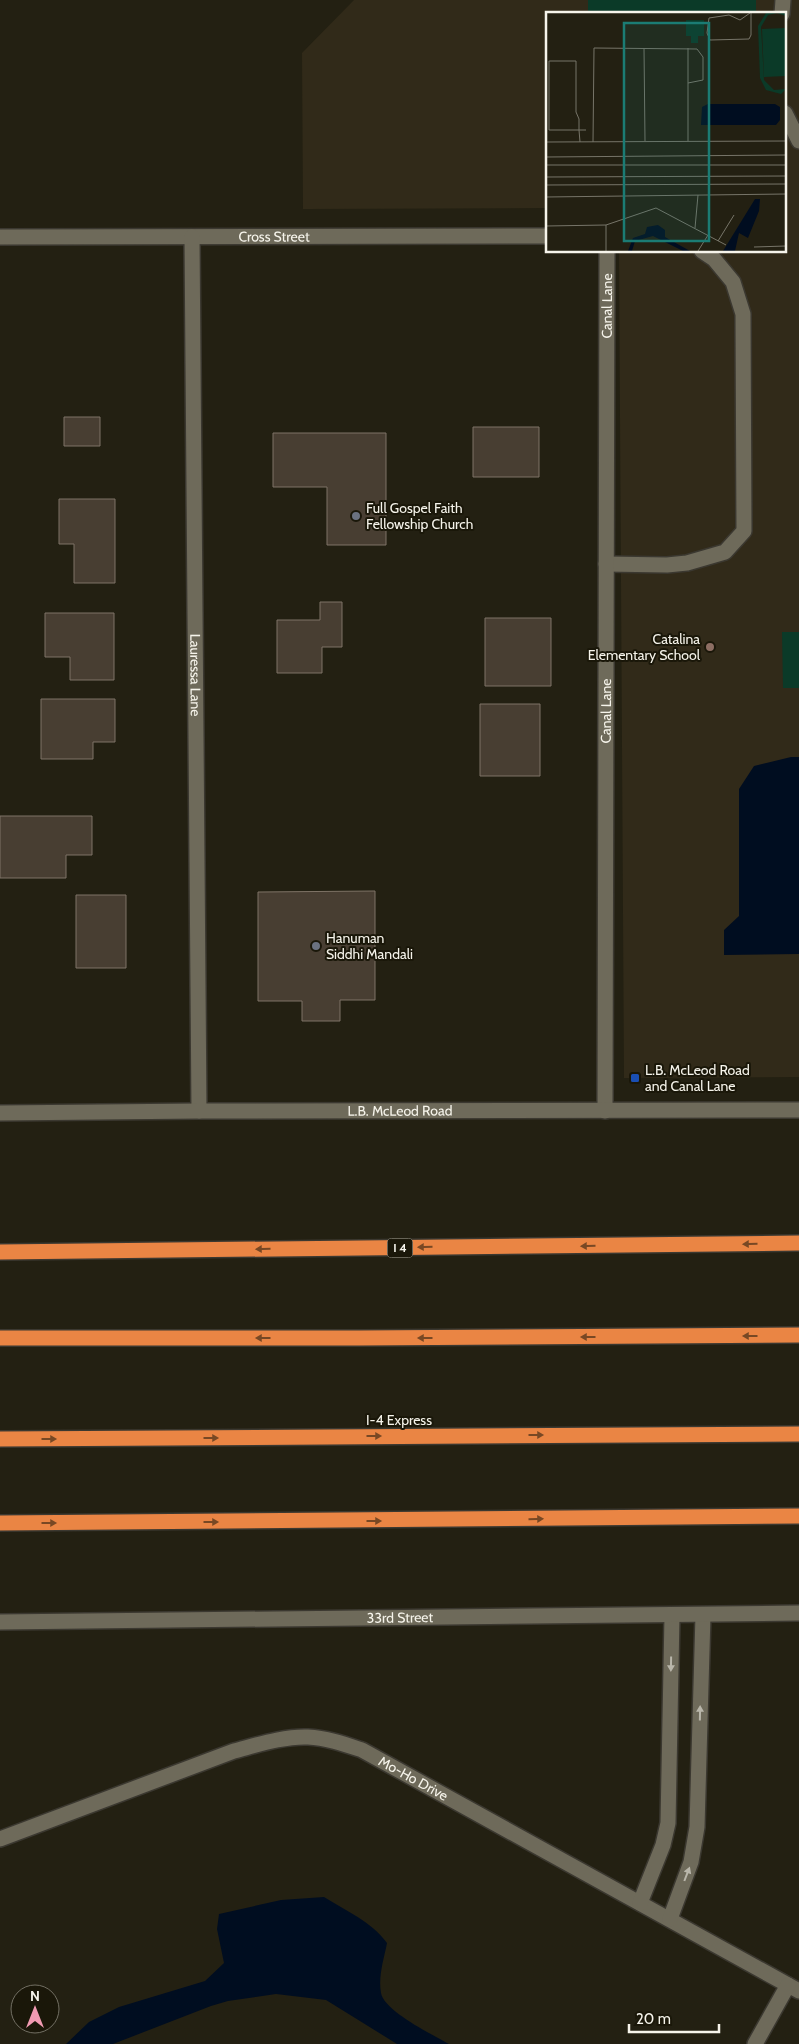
<svg xmlns="http://www.w3.org/2000/svg" width="799" height="2044" viewBox="0 0 799 2044" font-family="Cabin,sans-serif">
<rect width="100%" height="100%" fill="#232012"/>
<path fill="#312a19" d="M354 0H799V1077L624 1078 619 251H785V14H548V208L303 209 302 53Z"/>
<path fill="#0b3a28" d="M588 0H756V14H588Z
M782 632H799V688H783Z"/>
<path fill="#000d20" d="M791 757H799V954L724 955V930L739 916V789L754 766Z
M324 1897C346 1911 371 1921 387 1943 384 1959 378 1976 381 1993 384 2011 433 2035 449 2044H397L326 2000 276 1994 228 2001 211 2006 113 2044H66L89 2022 119 2007 205 1981 224 1963 217 1929 219 1914 281 1900Z"/>
<path fill="#483e32" stroke="#7e7366" d="M64 417H100V446H64Z
M473 427H539V477H473Z
M273 433H386V545H327V487H273Z
M59 499H115V583H74V544H59Z
M320 602H342V647H322V673H277V620H320Z
M45 613H114V680H70V657H45Z
M485 618H551V686H485Z
M41 699H115V742H93V759H41Z
M480 704H540V776H480Z
M0 816H92V855H66V878H0Z
M375 891V1000H340V1021H302V1001H258V892Z
M76 895H126V968H76Z"/>
<g fill="none" stroke-linecap="round" stroke-linejoin="round">
<defs>
<path id="service" d="M782 14 783 0
M785 113 799 141
M606 564 667 565 687 563 725 552 744 531 743 314 733 282 714 259 702 251"/>
<g id="minor">
<path id="s1" d="M0 237 548 236"/>
<path id="s2" d="M192 237 199 1111"/>
<path id="s3" d="M605 1111 607 251"/>
<path id="s4" d="M0 1839 234 1751C257 1745 284 1736 308 1737 327 1738 344 1744 362 1750L799 1991"/>
<path d="M640 1903 663 1845 668 1823 672 1616"/>
<path d="M670 1919 691 1862 697 1827 703 1615"/>
<path d="M755 2044 788 1985"/>
</g>
<g id="tertiary">
<path id="s5" d="M0 1113 199 1111 799 1110"/>
<path id="s6" d="M0 1622 799 1613"/>
</g>
<path id="motorway" d="M0 1252 799 1243
M0 1338H359L799 1335
M0 1439 799 1434
M0 1523 799 1516"/>
</defs>
<use href="#service" stroke="#3b3830" stroke-width="18"/>
<use href="#minor" stroke="#3b3830" stroke-width="18"/>
<use href="#tertiary" stroke="#3b3830" stroke-width="18"/>
<use href="#motorway" stroke="#3b3830" stroke-width="18"/>
<use href="#service" stroke="#6e6a5a" stroke-width="15"/>
<use href="#minor" stroke="#6e6a5a" stroke-width="15"/>
<use href="#tertiary" stroke="#6e6a5a" stroke-width="15"/>
<use href="#motorway" stroke="#ea8544" stroke-width="15"/>
</g>
<defs><path id="oneway-solid" d="M-6-.8H1V-3.2L6.5 0L1 3.2V.8H-6Z" transform="scale(1.25)"/></defs>
<g fill="#784824">
<use href="#oneway-solid" transform="translate(750 1244) rotate(179)"/>
<use href="#oneway-solid" transform="translate(588 1246) rotate(179)"/>
<use href="#oneway-solid" transform="translate(425 1247) rotate(179)"/>
<use href="#oneway-solid" transform="translate(263 1249) rotate(179)"/>
<use href="#oneway-solid" transform="translate(750 1336) rotate(180)"/>
<use href="#oneway-solid" transform="translate(588 1337) rotate(180)"/>
<use href="#oneway-solid" transform="translate(263 1338) rotate(-180)"/>
<use href="#oneway-solid" transform="translate(425 1338) rotate(180)"/>
<use href="#oneway-solid" transform="translate(536 1435)"/>
<use href="#oneway-solid" transform="translate(374 1436)"/>
<use href="#oneway-solid" transform="translate(211 1438)"/>
<use href="#oneway-solid" transform="translate(49 1439)"/>
<use href="#oneway-solid" transform="translate(536 1519) rotate(-1)"/>
<use href="#oneway-solid" transform="translate(374 1521)"/>
<use href="#oneway-solid" transform="translate(211 1522)"/>
<use href="#oneway-solid" transform="translate(49 1523)"/>
</g>
<g fill="#b9b6aa">
<use href="#oneway-solid" transform="translate(671 1664) rotate(91)"/>
<use href="#oneway-solid" transform="translate(700 1713) rotate(-89)"/>
<use href="#oneway-solid" transform="translate(687 1874) rotate(-69)"/>
</g>
<g fill="#6b7280" stroke="#1a1709" stroke-width="2">
<circle cx="356" cy="516" r="5"/>
<circle cx="316" cy="946" r="5"/>
</g>
<circle fill="#8d6e63" stroke="#1a1709" stroke-width="2" cx="710" cy="647" r="5"/>
<rect fill="#1a4fb4" stroke="#1a1709" stroke-width="2" x="630" y="1073" width="10" height="10" rx="2.5"/>
<g text-anchor="middle" stroke-width="4" stroke-linejoin="round" paint-order="stroke">
<rect fill="#1a1709" stroke="#b4b2a7" stroke-width="1" x="387.5" y="1238.5" width="25" height="19" rx="4"/>
<g font-size="12" font-weight="bold" fill="#f6f4eb">
<text x="400" y="1252">I 4</text>
</g>
<g font-size="14" fill="#f6f4eb" stroke="#1a1709">
<text dy="5" stroke="none"><textPath href="#s1" startOffset="274">Cross Street</textPath></text>
<text dy="5" stroke="none"><textPath href="#s3" startOffset="805">Canal Lane</textPath></text>
<text dy="5" stroke="none"><textPath href="#s2" startOffset="438">Lauressa Lane</textPath></text>
<text dy="5" stroke="none"><textPath href="#s3" startOffset="400">Canal Lane</textPath></text>
<text dy="5" stroke="none"><textPath href="#s5" startOffset="400">L.B. McLeod Road</textPath></text>
<text x="399" y="1425">I-4 Express</text>
<text dy="5" stroke="none"><textPath href="#s6" startOffset="400">33rd Street</textPath></text>
<text dy="5" stroke="none"><textPath href="#s4" startOffset="440">Mo-Ho Drive</textPath></text>
</g>
<g font-size="14" fill="#f6f4eb" stroke="#1a1709" text-anchor="start">
<text x="366" y="513">Full Gospel Faith<tspan x="366" dy="16">Fellowship Church</tspan></text>
<text x="700" y="644" text-anchor="end">Catalina<tspan x="700" dy="16">Elementary School</tspan></text>
<text x="326" y="943">Hanuman<tspan x="326" dy="16">Siddhi Mandali</tspan></text>
<text x="645" y="1075">L.B. McLeod Road<tspan x="645" dy="16">and Canal Lane</tspan></text>
</g>
</g>
<g transform="translate(546 12)">
<rect width="240" height="240" fill="#232012"/>
<path d="M220 1H240V4L231 1 222 3 215 15 218 68 228 78 240 77 235 82 220 78 214 66 212 14ZM140 8H158V24H152V31H145V24H140ZM240 16V64L218 65 216 17Z" fill="#0b3a28"/>
<path d="M162 92H229L234 95V108L230 113H155L156 95ZM209 187H214L213 199 202 226 193 221 189 239H177ZM112 213 119 218V225L144 239H137L107 224 89 229 86 239H82L87 226 99 222 101 215Z" fill="#000d20"/>
<path fill="none" stroke="#777569" stroke-width="1" d="M204 1 194 8 183 3 163 6 161 21 164 28 203 27 205 23V1M98 36 99 129M142 129V36M0 130 240 129M34 130 33 118V107L30 100V49H3V118H40M47 130 48 36 151 37 157 45V68L142 71M0 145 240 143M0 153H240M0 165 240 164M0 173 240 172M0 185 240 182M60 213V239M0 214 60 213 110 196 180 233M149 216 152 183M172 229 188 203M208 235 240 234M152 239 162 223"/>
<path fill="#1b7c74" fill-opacity="0.15" stroke="#1b7c74" stroke-width="2.5" d="M78 11H163V229H78Z"/>
<rect width="240" height="240" fill="none" stroke="#f6f4eb" stroke-width="2.5"/>
</g>
<g transform="translate(35 2009)"><circle r="24" fill="#1a1709" stroke="#726f63"/>
<path d="M0-4L9 19L0 12L-9 19Z" fill="#f19ab2"/>
<text y="-8" font-size="14" font-weight="bold" text-anchor="middle" fill="#f6f4eb">N</text>
</g>
<path d="M629 2024v8h90v-8" fill="none" stroke="#f6f4eb" stroke-width="2.5"/>
<text x="636" y="2024" font-size="15" fill="#f6f4eb" stroke="#1a1709" stroke-width="4" paint-order="stroke">20 m</text>
</svg>
